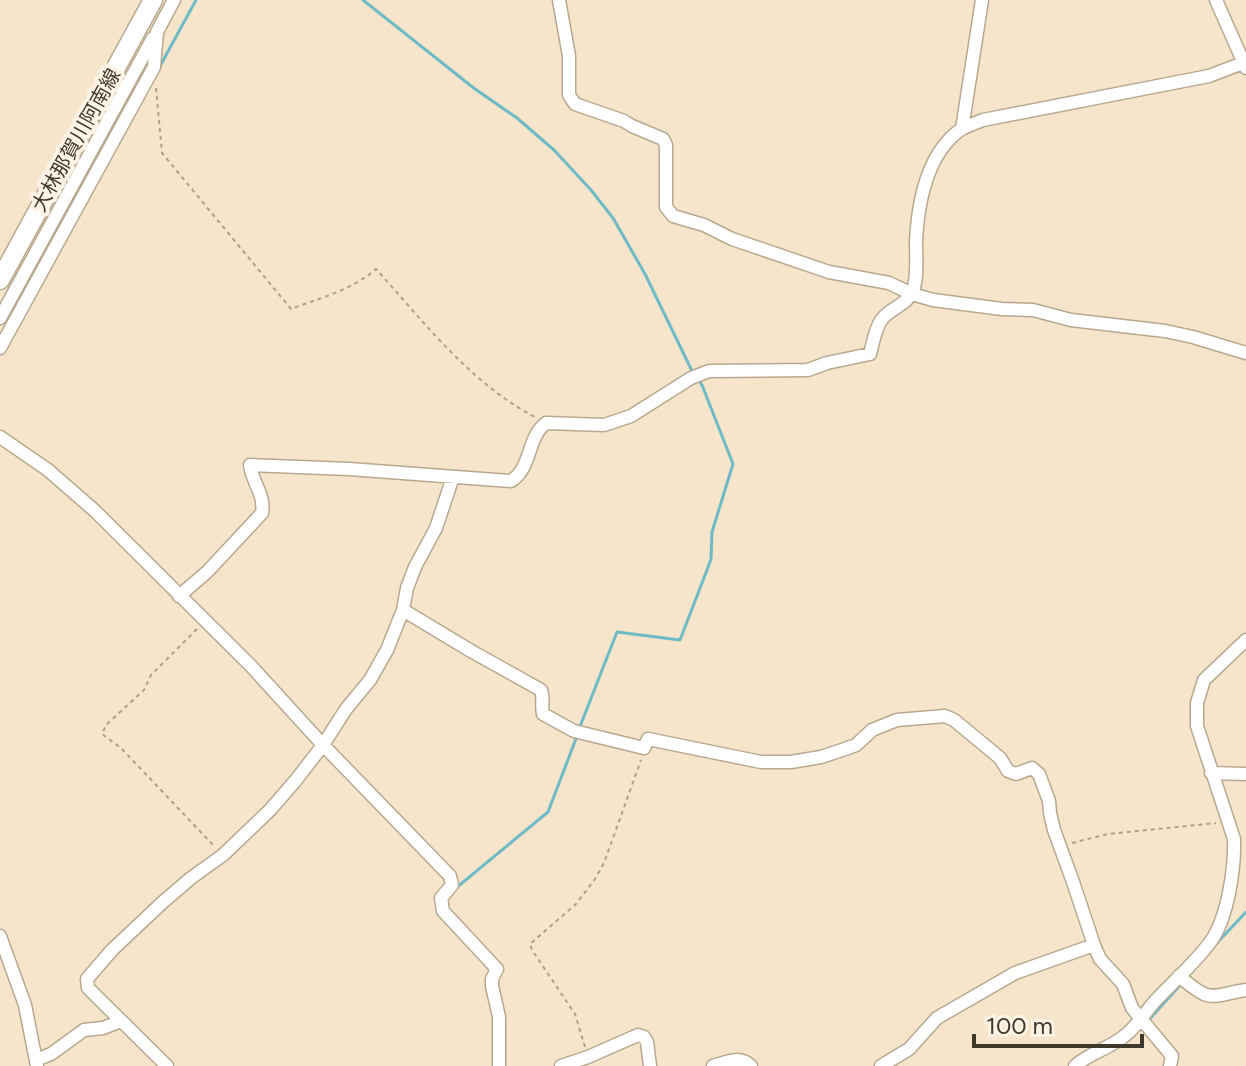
<svg xmlns="http://www.w3.org/2000/svg" width="1246" height="1066" viewBox="0 0 1246 1066" font-family="Figtree,'Noto Sans JP',sans-serif">
<rect width="100%" height="100%" fill="#f6e5cb"/>
<g fill="none" stroke-linecap="round" stroke-linejoin="round">
<path stroke="#6fbac7" stroke-width="3" d="M363 0 475 89 517 118 554 150 591 190 613 218 645 274 693 373
M159 68 196 0
M579 729 617 632 680 640 707 570 711 559 712 532 733 464 702 385 698 379
M456 888 548 812 577 736
M1216 944 1246 912
M1147 1022 1182 983"/>
<defs>
<path id="street" d="M559 0 569 56V95L575 104 624 121 632 126 663 139 666 145V207L673 216 704 225 732 239 829 272 889 283 912 294 933 300 1002 309 1033 310 1071 320 1165 331 1193 337 1246 353
M1216 0 1246 68
M962 129 982 0
M0 318 153 38
M0 348 154 67 157 32 174 0
M0 437 48 470 95 511 251 666 323 745 450 876 452 885 441 898 443 911 497 969 492 979V986L499 1017V1066
M179 596 207 572 262 513C265 494 253 485 250 465L349 469 511 481C532 468 527 437 546 423L604 425 631 416 691 378 709 371 808 370 827 363 870 354C873 343 875 328 882 319 892 307 907 305 913 291 918 276 916 257 916 241 918 203 927 154 960 130 967 126 975 123 983 120L1209 76 1243 63
M403 610 471 651 541 690C544 698 541 706 543 714L574 731 644 748 648 739 761 762H791L821 757 845 749 856 745 872 730 897 720 945 716 954 720 1000 758 1008 771 1016 774 1032 768 1039 774 1049 801 1050 813 1054 830 1073 882 1094 945 1100 959 1123 984 1132 1008 1172 1056 1170 1066
M1211 773 1246 774
M0 936 25 1005 37 1066
M1179 976C1212 1004 1208 996 1246 990
M36 1060 51 1054 84 1030 103 1028 121 1021
M167 1066 88 988 87 979 112 950 163 902 191 878 223 855 270 810 296 780 323 745 346 709 370 680 387 650 403 610 407 588 415 567 436 528 453 477
M561 1066 588 1057 638 1035 644 1037 647 1042 650 1066
M713 1066C726 1062 740 1055 751 1066
M881 1066 909 1049 937 1018 1015 973 1094 945
M1075 1066C1089 1053 1108 1049 1123 1037 1135 1029 1146 1011 1156 1000 1174 981 1196 962 1211 941 1228 917 1235 867 1234 839L1197 726V703L1204 680 1246 640"/>
<path id="secondary" d="M0 280 153 0"/>
</defs>
<use href="#street" stroke="#b8a88f" stroke-width="15"/>
<use href="#secondary" stroke="#b8a88f" stroke-width="21"/>
<path stroke="#aca08c" stroke-width="2" stroke-dasharray="4 4" stroke-linecap="butt" d="M156 88 162 153 291 309C320 298 352 290 376 269 424 322 470 383 535 417
M197 629 151 675 144 690 106 725 102 734 121 748 214 846
M1072 843 1108 834 1216 823
M585 1047 575 1014 532 950 530 944 576 904 595 879 604 863 641 760"/>
<use href="#street" stroke="#fff" stroke-width="12"/>
<use href="#secondary" stroke="#fff" stroke-width="18"/>
</g>
<g text-anchor="middle" stroke-width="8" stroke-linejoin="round" paint-order="stroke">
<g font-size="20" fill="#3e382d" stroke="#fef3e4">
<text transform="translate(76 140) rotate(-61)" y="7">大林那賀川阿南線</text>
</g>
</g>
<path d="M974 1034v12h168v-12" fill="none" stroke="#3e382d" stroke-width="4"/>
<text x="986" y="1034" font-size="24" fill="#3e382d" stroke="#fef3e4" stroke-width="6" paint-order="stroke">100 m</text>
</svg>
